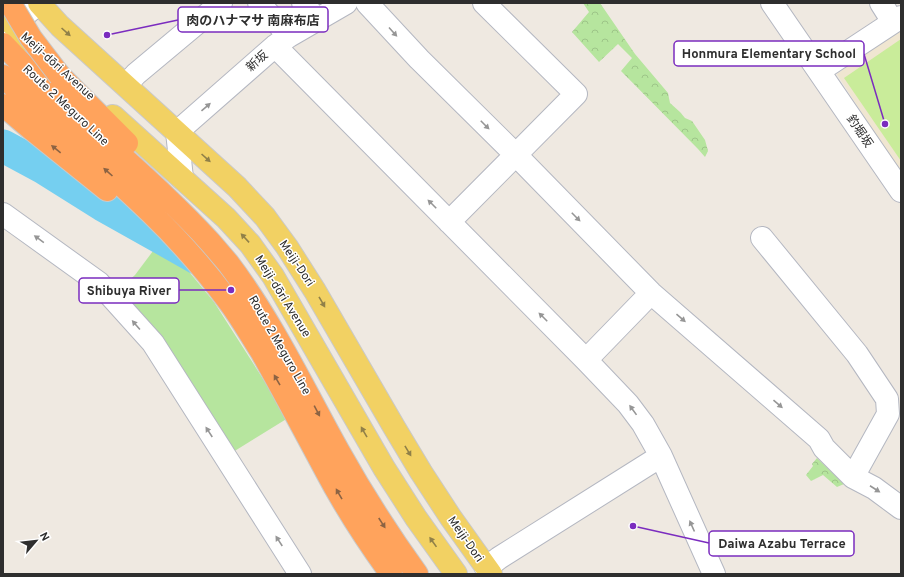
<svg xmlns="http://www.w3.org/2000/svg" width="904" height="577" viewBox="0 0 904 577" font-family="Overpass,'Noto Sans JP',sans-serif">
<defs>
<pattern id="forest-crowns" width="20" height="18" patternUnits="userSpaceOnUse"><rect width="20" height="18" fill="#b6e59e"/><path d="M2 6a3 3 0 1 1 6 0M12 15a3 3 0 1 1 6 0" fill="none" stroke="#9dc588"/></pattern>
</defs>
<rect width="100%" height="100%" fill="#efe9e1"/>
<path fill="#f0e6d1" d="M901 28V174L837 74Z"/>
<path fill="url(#forest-crowns)" d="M583 3H600L635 54 668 93 670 103 680 112 685 118 692 121 705 140 708 151 705 157 698 149 621 71 632 58 618 44 599 62 572 32 589 12Z
M817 458 844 484 837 487 823 475 811 481 806 475 813 466 812 464Z"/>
<path fill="#b6e59e" d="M162 239 214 302 288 418 225 457 115 293 135 275Z"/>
<path fill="#c9ec9a" d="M901 39V161L844 78Z"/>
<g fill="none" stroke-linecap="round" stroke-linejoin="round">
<path stroke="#75cff0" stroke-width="33" d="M3 146 44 168 103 205 199 259"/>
<defs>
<path id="minor" d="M259 3 289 36
M303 3 317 20
M367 3 419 59 516 155 651 293 819 439 824 448 853 477 874 488 901 508
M772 3 901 191
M881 3 893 22
M3 34 39 3
M275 46 586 360 628 404 643 424 661 456 714 574
M819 71 901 17
M126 85 136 74 221 3
M182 178 177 132 275 46 289 36 346 3
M3 214 99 283 153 343 300 574
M449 222 576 94 484 3
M762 238 857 354 887 399 888 414 853 477
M586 360 651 293
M486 568 499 558 661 456"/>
<path id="major" d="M39 3 60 26 237 187 265 217 287 247 315 291 394 427 421 472 451 518 491 574
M3 15 28 40
M113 116 226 218 250 244 273 276 384 468 416 518 456 574"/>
<path id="highway" d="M3 44C39 83 78 117 117 152 149 181 181 210 210 242 216 249 222 256 228 263 272 321 303 387 338 450 362 493 388 534 417 574
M3 76C51 124 103 166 151 213 179 240 206 271 229 302 241 318 251 336 262 353 284 392 305 432 326 471 345 507 367 541 391 574
M60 76 127 143
M3 105 30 128 107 190"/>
</defs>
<use href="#minor" stroke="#b4b7c1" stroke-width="24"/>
<use href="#major" stroke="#c9c9c9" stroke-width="24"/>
<use href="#highway" stroke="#c9c9c9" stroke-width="24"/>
<use href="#minor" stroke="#fff" stroke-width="22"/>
<use href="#major" stroke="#f2d163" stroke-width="22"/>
<use href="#highway" stroke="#ffa35c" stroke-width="22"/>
<defs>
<path id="highway-bridge" d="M10 3 31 38 60 76"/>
</defs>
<use href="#highway-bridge" stroke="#c9c9c9" stroke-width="24" stroke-linecap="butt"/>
<use href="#highway-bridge" stroke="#ffa35c" stroke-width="22"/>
</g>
<defs><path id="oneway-solid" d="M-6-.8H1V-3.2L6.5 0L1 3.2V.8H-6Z"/></defs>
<g fill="#908048">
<use href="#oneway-solid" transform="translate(66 32) rotate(42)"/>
<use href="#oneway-solid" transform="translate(206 158) rotate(42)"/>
<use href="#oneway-solid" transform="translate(245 238) rotate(-133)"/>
<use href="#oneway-solid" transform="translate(322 302) rotate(60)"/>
<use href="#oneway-solid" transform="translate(364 432) rotate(-120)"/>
<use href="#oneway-solid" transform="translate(408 451) rotate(59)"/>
<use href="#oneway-solid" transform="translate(433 542) rotate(-125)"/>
</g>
<g fill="#969696">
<use href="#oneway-solid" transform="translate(393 32) rotate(48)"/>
<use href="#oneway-solid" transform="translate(206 107) rotate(-41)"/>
<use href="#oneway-solid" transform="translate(485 125) rotate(45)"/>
<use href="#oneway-solid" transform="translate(432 204) rotate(-135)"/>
<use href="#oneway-solid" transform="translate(576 217) rotate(45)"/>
<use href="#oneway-solid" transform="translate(39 239) rotate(-144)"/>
<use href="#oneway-solid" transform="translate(543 317) rotate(-135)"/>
<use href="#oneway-solid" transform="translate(681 318) rotate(41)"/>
<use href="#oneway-solid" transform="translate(136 325) rotate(-131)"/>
<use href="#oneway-solid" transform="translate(778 404) rotate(41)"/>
<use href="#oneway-solid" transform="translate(633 410) rotate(-126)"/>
<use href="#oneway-solid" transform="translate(209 432) rotate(-123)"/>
<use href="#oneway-solid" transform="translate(875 489) rotate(33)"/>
<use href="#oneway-solid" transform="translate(692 526) rotate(-114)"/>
<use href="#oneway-solid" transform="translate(279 541) rotate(-123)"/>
</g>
<g fill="#8c6343">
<use href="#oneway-solid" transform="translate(56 149) rotate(-141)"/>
<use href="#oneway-solid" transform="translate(108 172) rotate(-138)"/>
<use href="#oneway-solid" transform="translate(277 380) rotate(-120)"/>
<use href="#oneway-solid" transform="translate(317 411) rotate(62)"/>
<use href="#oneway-solid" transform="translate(339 494) rotate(-120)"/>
<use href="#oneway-solid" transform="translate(382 523) rotate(57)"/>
</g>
<g text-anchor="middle" stroke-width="3" stroke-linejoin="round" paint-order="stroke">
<g font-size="12" fill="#2e2e2e" stroke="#fff">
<text transform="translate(257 61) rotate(-41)" y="4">新坂</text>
<text transform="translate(58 66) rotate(42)" y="4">Meiji-dōri Avenue</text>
<text transform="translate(66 105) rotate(43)" y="4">Route 2 Meguro Line</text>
<text transform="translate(860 131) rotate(56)" y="4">釣堀坂</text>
<text transform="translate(297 263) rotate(56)" y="4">Meiji-Dori</text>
<text transform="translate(283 296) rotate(58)" y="4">Meiji-dōri Avenue</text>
<text transform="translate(280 345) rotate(60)" y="4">Route 2 Meguro Line</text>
<text transform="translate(466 539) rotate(55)" y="4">Meiji-Dori</text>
</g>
</g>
<path fill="none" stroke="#7b2cbf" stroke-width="1.5" d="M107 35L178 20M885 124L864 54M231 290L179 290M633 526L709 543"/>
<g fill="#7b2cbf" stroke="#fff" stroke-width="1.5">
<circle cx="107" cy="35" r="4"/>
<circle cx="885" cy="124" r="4"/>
<circle cx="231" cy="290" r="4"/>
<circle cx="633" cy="526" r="4"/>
</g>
<g fill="#fff" stroke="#7b2cbf" stroke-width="1.5">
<rect x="178" y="7" width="150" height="25" rx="4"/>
<rect x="674" y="41" width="190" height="25" rx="4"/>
<rect x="79" y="278" width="100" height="25" rx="4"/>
<rect x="709" y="531" width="145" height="25" rx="4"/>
</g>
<g font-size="13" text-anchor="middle" font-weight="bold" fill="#2e2e2e">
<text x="253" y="25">肉のハナマサ 南麻布店</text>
<text x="769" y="58">Honmura Elementary School</text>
<text x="129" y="295">Shibuya River</text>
<text x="782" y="548">Daiwa Azabu Terrace</text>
</g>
<rect width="904" height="577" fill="none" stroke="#2e2e2e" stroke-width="8"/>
<g transform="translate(36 541) rotate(62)" stroke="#ffffff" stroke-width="3" paint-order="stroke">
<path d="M0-3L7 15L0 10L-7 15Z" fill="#2e2e2e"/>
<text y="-6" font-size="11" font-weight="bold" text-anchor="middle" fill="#2e2e2e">N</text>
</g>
</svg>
